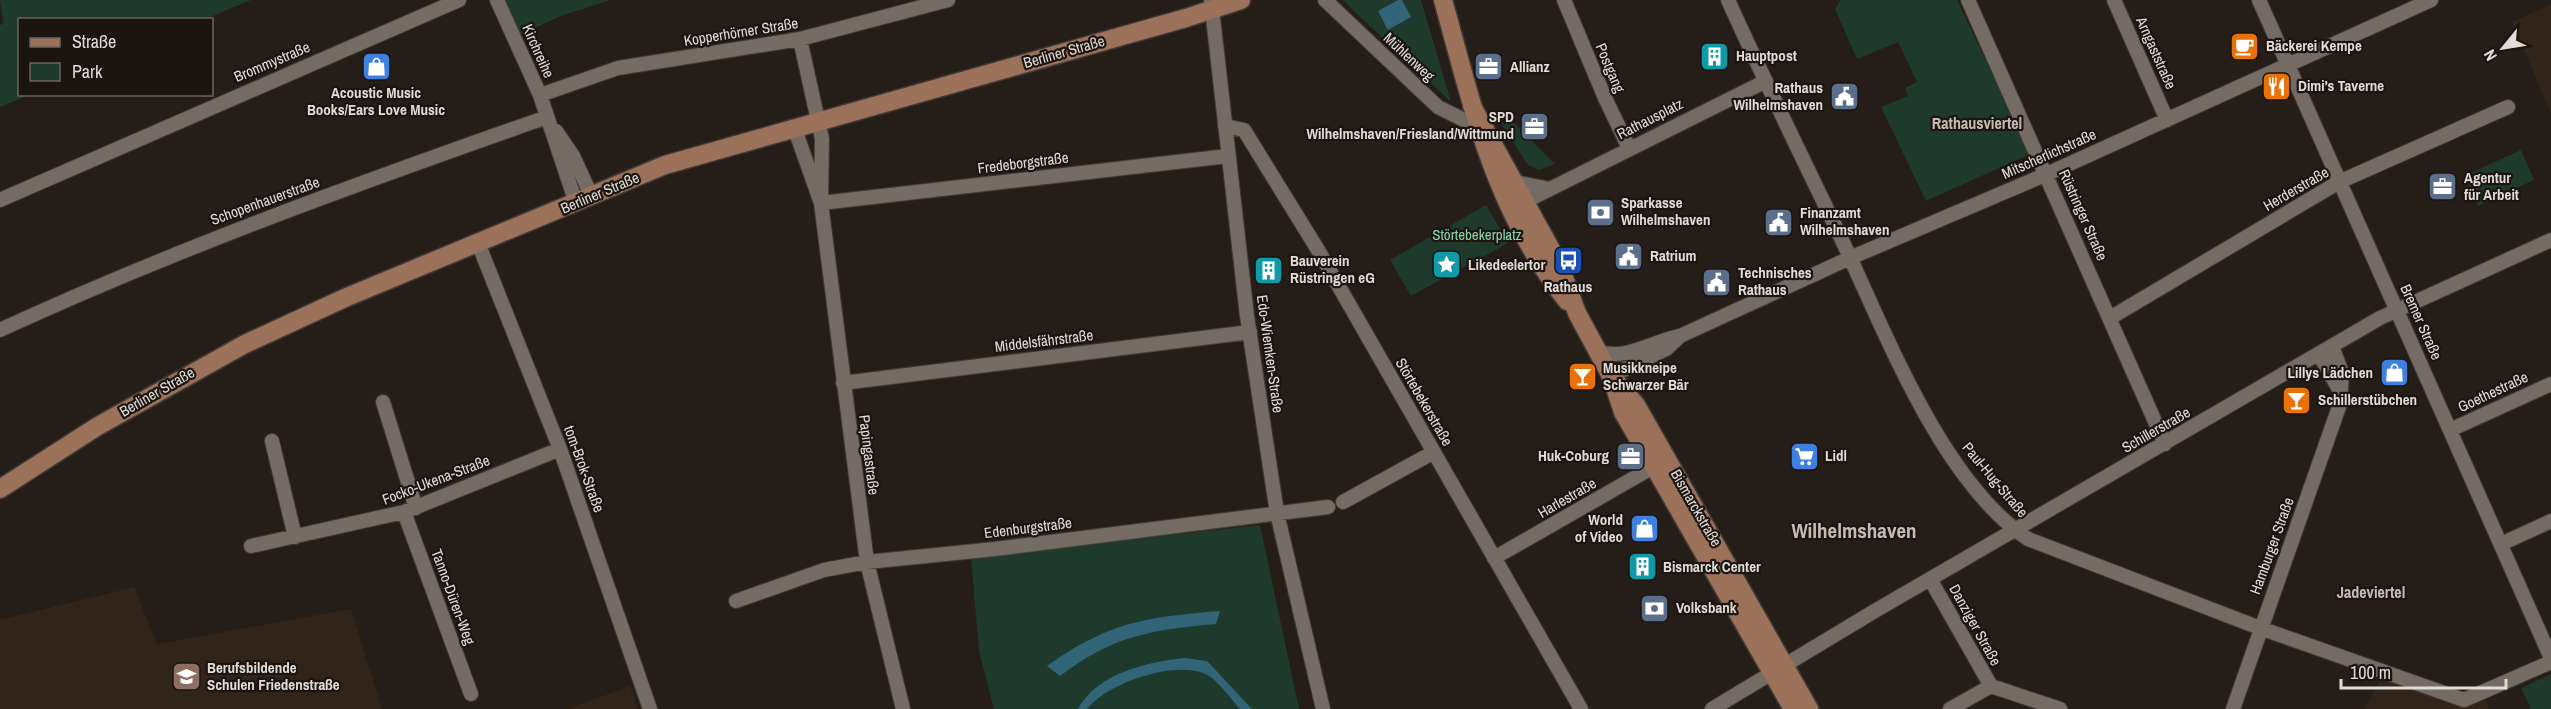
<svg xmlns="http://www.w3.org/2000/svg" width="2551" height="709" viewBox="0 0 2551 709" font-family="'Archivo Narrow',sans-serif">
<rect width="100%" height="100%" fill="#251d18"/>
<path fill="#31241b" d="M2551 4V114L2512 22Z
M134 587 157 644 351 609 382 709H0V620Z
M2381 678 2484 697 2489 709H2364Z
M630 686 638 709H568Z"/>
<path fill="#1e3a2c" d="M0 0H251L206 19 20 20V94L29 95 0 107V25L3 24Z
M502 0H610L561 16 519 35Z
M1343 0H1421L1451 102 1355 12Z
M1841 0H1957L2030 154 1926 201 1881 107 1908 96 1905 88 1917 82 1898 42 1857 59 1835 9Z
M1512 121 1555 164 1539 170 1528 165 1501 123Z
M2521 150 2534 180 2478 206 2464 176Z
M1486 205 1508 243 1411 296 1390 260Z
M1260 525 1299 709H994L979 651 971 558Z
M2551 674V709H2531L2521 688Z"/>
<path fill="#326477" d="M1398 0H1402L1411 17 1388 30 1378 11Z
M1220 611 1216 624C1151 630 1114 635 1060 676L1047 666C1109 622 1146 617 1220 611Z
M1185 658 1207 661 1252 709H1240C1230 698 1218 679 1203 673 1172 661 1107 683 1087 709H1078C1097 673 1148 662 1185 658Z"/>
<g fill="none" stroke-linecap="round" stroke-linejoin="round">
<defs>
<path id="minor" d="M497 0 540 95 576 203
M1211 0 1247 316 1277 513 1323 709
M1325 0 1438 107 1478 127
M1564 0 1605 98 1629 148
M1728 0C1764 80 1803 159 1841 238 1885 331 1941 481 2028 539L2260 628 2464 700 2551 662
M1968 0 2165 444
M2114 0 2167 120
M2259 0 2551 658
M800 39 822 139 821 203 867 562 903 709
M540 95 618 68 800 39 948 0
M1225 126 1244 130 1318 250 1581 709
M794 127 821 203 1228 156
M556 131 573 156 592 197
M1514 182 1550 189
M0 200 459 0
M1521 207 1526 201 1766 81
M478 243 560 449 650 709
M2110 318 2339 182 2508 107
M0 330C178 248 362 182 547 117
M1597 351C1624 362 1653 341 1680 336L1850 258 2047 174 2431 0
M2319 354 2340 391
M1611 376 1666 349 1679 337
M843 383 1250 332
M383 402 416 508
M2450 430 2551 384
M272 441 295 537
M1343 502 1434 452
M404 512 471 694
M2501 544 2551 521
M251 546 404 512 560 449
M1494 558 1655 466
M1930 579 1991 686 2060 709
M736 601 824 570 867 562 995 549 1328 507
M1712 709 1873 612 2380 318 2551 240
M1950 709 1991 686
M2233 709 2340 404 2342 373 2332 346"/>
<path id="major" d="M1443 0C1474 111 1494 208 1567 301
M1472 106 1559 264 1577 313 1611 376 1623 412 1793 709
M1618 384 1636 405 1809 709
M0 489 98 426 245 344 347 297 665 165 1186 18 1241 0"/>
</defs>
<use href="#minor" stroke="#413a37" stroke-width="16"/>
<use href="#major" stroke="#413a37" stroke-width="21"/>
<use href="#minor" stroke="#756b65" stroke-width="14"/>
<use href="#major" stroke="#9b715a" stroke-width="18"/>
</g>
<defs>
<symbol id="cafe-square" viewBox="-11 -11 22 22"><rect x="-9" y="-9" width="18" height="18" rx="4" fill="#e8710a" stroke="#1c140f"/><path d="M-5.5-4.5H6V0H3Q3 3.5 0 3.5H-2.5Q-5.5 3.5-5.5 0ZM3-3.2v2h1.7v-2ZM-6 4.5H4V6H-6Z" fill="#fff"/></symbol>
<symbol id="building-square" viewBox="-11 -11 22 22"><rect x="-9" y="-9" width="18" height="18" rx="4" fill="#0f9aa8" stroke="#1c140f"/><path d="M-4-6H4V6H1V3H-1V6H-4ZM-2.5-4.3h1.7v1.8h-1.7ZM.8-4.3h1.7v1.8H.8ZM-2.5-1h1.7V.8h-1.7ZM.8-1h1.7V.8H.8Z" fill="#fff"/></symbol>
<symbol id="shop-square" viewBox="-11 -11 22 22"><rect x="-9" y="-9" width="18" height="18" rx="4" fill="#3f7fe0" stroke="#1c140f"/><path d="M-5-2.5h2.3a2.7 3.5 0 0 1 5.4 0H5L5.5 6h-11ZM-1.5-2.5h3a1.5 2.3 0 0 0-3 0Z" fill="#fff"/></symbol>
<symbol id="office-square" viewBox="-11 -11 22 22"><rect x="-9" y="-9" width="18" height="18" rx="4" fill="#5c6f8a" stroke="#1c140f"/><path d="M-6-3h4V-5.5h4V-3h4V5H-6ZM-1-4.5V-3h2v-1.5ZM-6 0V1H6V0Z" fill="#fff"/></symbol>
<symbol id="restaurant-square" viewBox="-11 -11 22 22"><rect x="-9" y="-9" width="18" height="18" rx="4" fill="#e8710a" stroke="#1c140f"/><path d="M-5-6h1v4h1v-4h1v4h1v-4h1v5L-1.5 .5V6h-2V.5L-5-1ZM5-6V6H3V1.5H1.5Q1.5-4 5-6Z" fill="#fff"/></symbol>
<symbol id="civic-square" viewBox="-11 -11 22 22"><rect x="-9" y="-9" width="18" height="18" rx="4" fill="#5c6f8a" stroke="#1c140f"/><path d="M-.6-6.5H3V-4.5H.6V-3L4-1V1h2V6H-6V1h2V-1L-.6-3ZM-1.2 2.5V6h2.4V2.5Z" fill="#fff"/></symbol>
<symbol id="bank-square" viewBox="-11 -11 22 22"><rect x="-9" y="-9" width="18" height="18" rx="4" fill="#5c6f8a" stroke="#1c140f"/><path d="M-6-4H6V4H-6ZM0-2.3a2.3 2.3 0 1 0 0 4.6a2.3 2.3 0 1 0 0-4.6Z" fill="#fff"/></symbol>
<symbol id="bus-square" viewBox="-11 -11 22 22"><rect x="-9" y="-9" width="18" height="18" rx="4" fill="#1a4fb4" stroke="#1c140f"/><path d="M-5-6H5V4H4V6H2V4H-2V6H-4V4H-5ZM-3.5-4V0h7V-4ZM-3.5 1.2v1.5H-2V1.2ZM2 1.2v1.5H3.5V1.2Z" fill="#fff"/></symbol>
<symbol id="sight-square" viewBox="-11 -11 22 22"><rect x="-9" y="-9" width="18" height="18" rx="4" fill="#0f9aa8" stroke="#1c140f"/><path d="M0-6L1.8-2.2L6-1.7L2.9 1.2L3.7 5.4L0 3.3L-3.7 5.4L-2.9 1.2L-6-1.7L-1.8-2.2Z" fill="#fff"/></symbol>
<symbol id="bar-square" viewBox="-11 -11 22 22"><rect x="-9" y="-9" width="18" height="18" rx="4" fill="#e8710a" stroke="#1c140f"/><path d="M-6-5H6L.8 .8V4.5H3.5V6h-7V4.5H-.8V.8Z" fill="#fff"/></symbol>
<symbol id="supermarket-square" viewBox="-11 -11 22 22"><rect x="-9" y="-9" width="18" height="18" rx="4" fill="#3f7fe0" stroke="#1c140f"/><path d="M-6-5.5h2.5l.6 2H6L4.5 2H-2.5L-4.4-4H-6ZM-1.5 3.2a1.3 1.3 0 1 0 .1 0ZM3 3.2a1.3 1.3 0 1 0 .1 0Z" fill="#fff"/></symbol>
<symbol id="school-square" viewBox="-11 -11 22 22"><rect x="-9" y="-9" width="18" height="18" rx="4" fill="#8d6e63" stroke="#1c140f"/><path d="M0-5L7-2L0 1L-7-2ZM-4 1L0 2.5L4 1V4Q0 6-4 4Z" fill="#fff"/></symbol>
</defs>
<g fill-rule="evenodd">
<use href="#cafe-square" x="2228" y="30" width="33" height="33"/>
<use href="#building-square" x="1698" y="40" width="33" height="33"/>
<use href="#shop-square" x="360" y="50" width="33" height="33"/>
<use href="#office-square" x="1472" y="50" width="33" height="33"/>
<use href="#restaurant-square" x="2260" y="70" width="33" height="33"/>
<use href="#civic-square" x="1828" y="80" width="33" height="33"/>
<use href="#office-square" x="1518" y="110" width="33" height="33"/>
<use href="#office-square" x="2426" y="170" width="33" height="33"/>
<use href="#bank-square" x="1584" y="196" width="33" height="33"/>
<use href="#civic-square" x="1762" y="206" width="33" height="33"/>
<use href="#civic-square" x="1612" y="240" width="33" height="33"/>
<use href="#bus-square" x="1552" y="244" width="33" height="33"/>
<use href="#sight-square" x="1430" y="248" width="33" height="33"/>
<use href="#building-square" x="1252" y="254" width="33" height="33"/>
<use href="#civic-square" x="1700" y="266" width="33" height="33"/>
<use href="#shop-square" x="2378" y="356" width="33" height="33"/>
<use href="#bar-square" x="1566" y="360" width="33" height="33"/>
<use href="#bar-square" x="2280" y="384" width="33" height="33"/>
<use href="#office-square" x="1614" y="440" width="33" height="33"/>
<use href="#supermarket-square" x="1788" y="440" width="33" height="33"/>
<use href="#shop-square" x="1628" y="512" width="33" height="33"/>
<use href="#building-square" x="1626" y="550" width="33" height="33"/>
<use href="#bank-square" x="1638" y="592" width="33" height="33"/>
<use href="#school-square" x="170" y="660" width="33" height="33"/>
</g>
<g text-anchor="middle" stroke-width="4.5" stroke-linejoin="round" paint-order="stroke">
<g font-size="15" fill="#e1dcd8" stroke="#1c140f">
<text transform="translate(741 32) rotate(-9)" y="5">Kopperhörner Straße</text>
<text transform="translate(538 51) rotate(66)" y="5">Kirchreihe</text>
<text transform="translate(1064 52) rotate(-16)" y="5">Berliner Straße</text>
<text transform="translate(2156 53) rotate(66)" y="5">Arngaststraße</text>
<text transform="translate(1409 57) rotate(43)" y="5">Mühlenweg</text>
<text transform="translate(272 62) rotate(-23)" y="5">Brommystraße</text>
<text transform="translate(1610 68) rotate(67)" y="5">Postgang</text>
<text transform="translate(1650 119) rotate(-27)" y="5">Rathausplatz</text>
<text transform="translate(2049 154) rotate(-24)" y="5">Mitscherlichstraße</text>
<text transform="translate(1023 163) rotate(-7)" y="5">Fredeborgstraße</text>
<text transform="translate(2296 189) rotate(-30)" y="5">Herderstraße</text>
<text transform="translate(600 193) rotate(-23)" y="5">Berliner Straße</text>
<text transform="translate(265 201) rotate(-20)" y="5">Schopenhauerstraße</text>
<text transform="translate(2083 215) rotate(66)" y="5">Rüstringer Straße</text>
<text transform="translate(2421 322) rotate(66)" y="5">Bremer Straße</text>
<text transform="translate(1044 341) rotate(-7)" y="5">Middelsfährstraße</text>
<text transform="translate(1270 354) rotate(82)" y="5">Edo-Wiemken-Straße</text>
<text transform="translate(157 392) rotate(-30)" y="5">Berliner Straße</text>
<text transform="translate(2493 392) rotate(-25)" y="5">Goethestraße</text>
<text transform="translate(1424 402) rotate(60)" y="5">Störtebekerstraße</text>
<text transform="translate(2156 430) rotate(-30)" y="5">Schillerstraße</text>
<text transform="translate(869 455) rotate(83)" y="5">Papingastraße</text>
<text transform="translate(584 469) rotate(70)" y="5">tom-Brok-Straße</text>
<text transform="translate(436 480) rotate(-21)" y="5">Focko-Ukena-Straße</text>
<text transform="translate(1995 480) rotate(50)" y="5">Paul-Hug-Straße</text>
<text transform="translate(1567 498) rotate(-30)" y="5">Harlestraße</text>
<text transform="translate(1696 508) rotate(60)" y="5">Bismarckstraße</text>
<text transform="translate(1028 528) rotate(-7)" y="5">Edenburgstraße</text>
<text transform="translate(2272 546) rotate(-70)" y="5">Hamburger Straße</text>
<text transform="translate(453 597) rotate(70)" y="5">Tanno-Düren-Weg</text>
<text transform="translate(1975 625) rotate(61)" y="5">Danziger Straße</text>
</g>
<g font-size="15" font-weight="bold" fill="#e1dcd8" stroke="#1c140f" text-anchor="start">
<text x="2266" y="51">Bäckerei Kempe</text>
<text x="1736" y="61">Hauptpost</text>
<text x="1510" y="72">Allianz</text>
<text x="2298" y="91">Dimi's Taverne</text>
<text x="1823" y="93" text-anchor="end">Rathaus<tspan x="1823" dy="17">Wilhelmshaven</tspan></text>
<text x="376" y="98" text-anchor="middle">Acoustic Music<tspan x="376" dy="17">Books/Ears Love Music</tspan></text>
<text x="1514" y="122" text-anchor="end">SPD<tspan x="1514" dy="17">Wilhelmshaven/Friesland/Wittmund</tspan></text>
<text x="2464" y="183">Agentur<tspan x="2464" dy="17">für Arbeit</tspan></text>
<text x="1621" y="208">Sparkasse<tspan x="1621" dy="17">Wilhelmshaven</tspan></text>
<text x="1800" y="218">Finanzamt<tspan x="1800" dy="17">Wilhelmshaven</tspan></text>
<text x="1650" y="261">Ratrium</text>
<text x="1290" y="266">Bauverein<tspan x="1290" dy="17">Rüstringen eG</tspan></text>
<text x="1468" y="270">Likedeelertor</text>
<text x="1738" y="278">Technisches<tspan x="1738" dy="17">Rathaus</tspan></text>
<text x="1568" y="292" text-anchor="middle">Rathaus</text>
<text x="1603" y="373">Musikkneipe<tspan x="1603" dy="17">Schwarzer Bär</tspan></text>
<text x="2373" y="378" text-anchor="end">Lillys Lädchen</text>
<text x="2318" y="405">Schillerstübchen</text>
<text x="1609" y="461" text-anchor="end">Huk-Coburg</text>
<text x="1825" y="461">Lidl</text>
<text x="1623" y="525" text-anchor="end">World<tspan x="1623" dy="17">of Video</tspan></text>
<text x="1663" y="572">Bismarck Center</text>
<text x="1676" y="613">Volksbank</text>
<text x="207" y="673">Berufsbildende<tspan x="207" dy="17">Schulen Friedenstraße</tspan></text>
</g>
<g font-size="15" fill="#8cd7b1" stroke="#1c140f">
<text x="1477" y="240">Störtebekerplatz</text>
</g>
<g font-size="16" font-weight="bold" fill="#c7bcb5" stroke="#1c140f">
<text x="1977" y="129">Rathausviertel</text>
<text x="2371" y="598">Jadeviertel</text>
</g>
<g font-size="21" font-weight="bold" fill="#c7bcb5" stroke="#1c140f">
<text x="1854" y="538">Wilhelmshaven</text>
</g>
</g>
<rect x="18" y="18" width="195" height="78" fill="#1c140f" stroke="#6b645f" stroke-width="1.5"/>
<rect x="30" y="38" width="30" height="9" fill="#9b715a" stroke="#6b645f" stroke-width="1.5"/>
<text x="72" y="48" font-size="18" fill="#e1dcd8">Straße</text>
<rect x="30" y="63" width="30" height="18" fill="#1e3a2c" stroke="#6b645f" stroke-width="1.5"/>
<text x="72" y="78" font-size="18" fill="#e1dcd8">Park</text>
<g transform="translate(2503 48) rotate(240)" stroke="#1c140f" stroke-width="4.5" paint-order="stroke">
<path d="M0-4.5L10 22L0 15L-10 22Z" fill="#e1dcd8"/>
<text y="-9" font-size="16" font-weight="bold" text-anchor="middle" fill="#e1dcd8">N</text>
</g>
<path d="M2341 679v9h165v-9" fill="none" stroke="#e1dcd8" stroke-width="3"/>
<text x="2350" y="679" font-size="18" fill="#e1dcd8" stroke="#1c140f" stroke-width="4.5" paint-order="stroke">100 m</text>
</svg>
